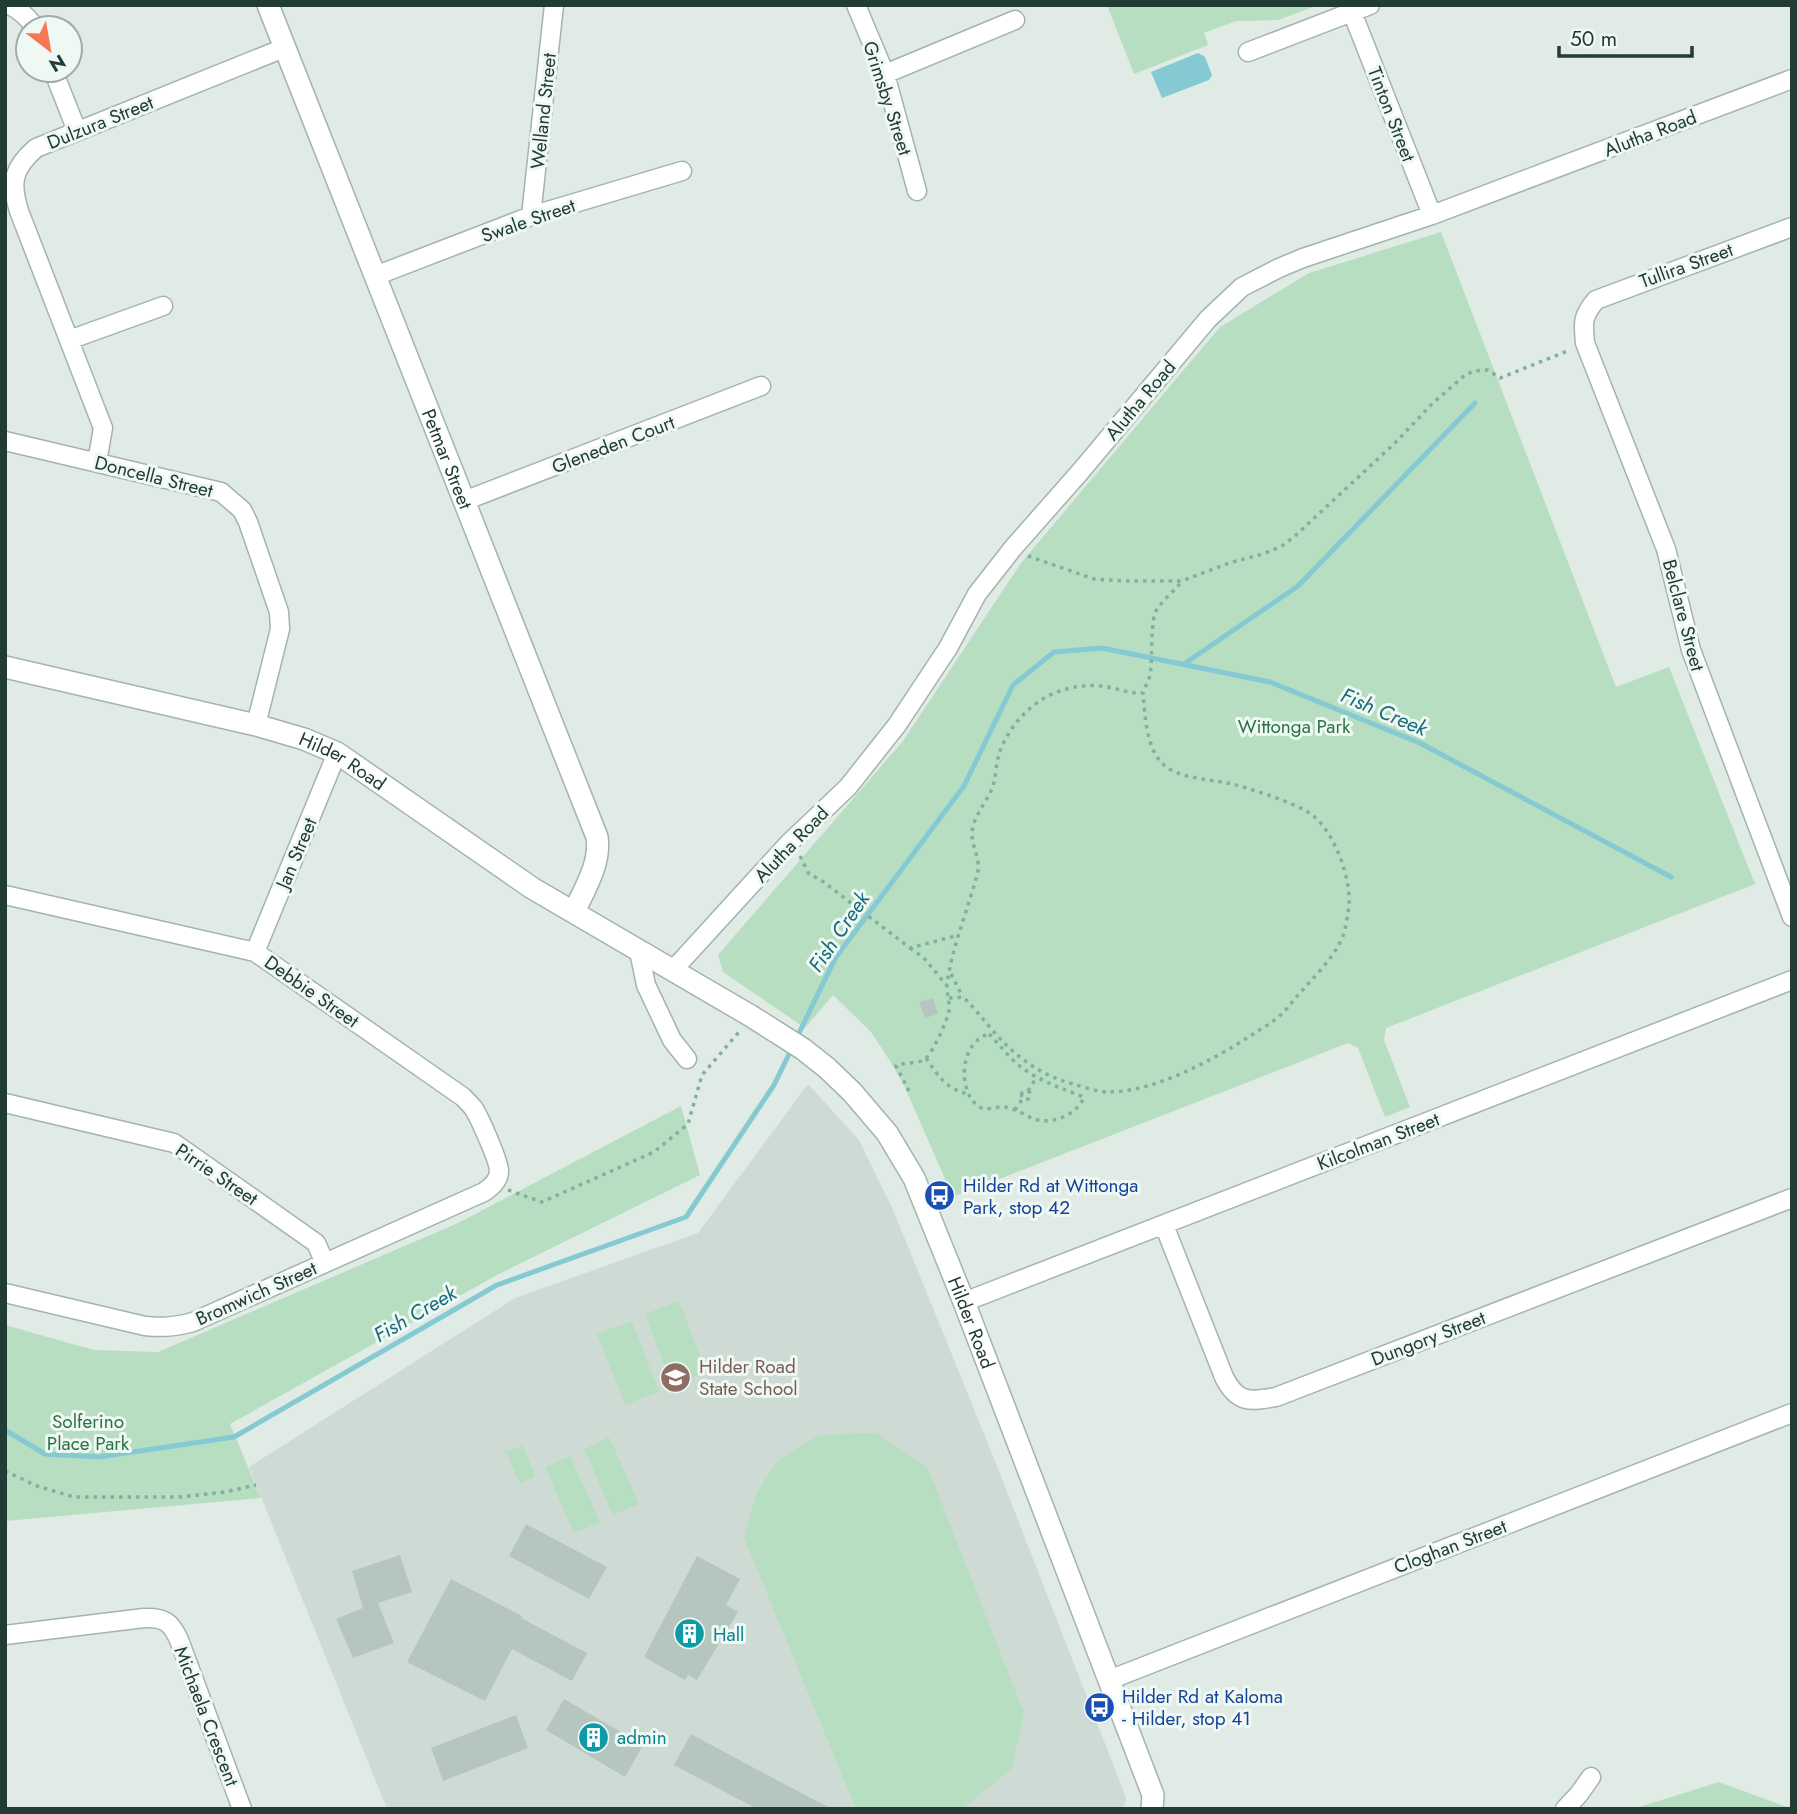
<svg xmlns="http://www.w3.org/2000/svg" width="1797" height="1814" viewBox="0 0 1797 1814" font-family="Jost,sans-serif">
<rect width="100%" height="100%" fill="#e0ebe6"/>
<path fill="#cedbd5" d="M808 1084 859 1140 894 1212 993 1456 1124 1792 1126 1800 1123 1809H387L249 1467 515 1298 698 1233Z"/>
<path fill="#b7dec1" d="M1107 5H1318L1278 20 1236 21 1204 33 1208 45 1134 74Z
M1441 232 1616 687 1669 667 1755 884 1386 1028 1384 1040 1410 1107 1385 1117 1358 1048 1348 1043 953 1197 902 1081 888 1058 871 1032 833 995 805 1028 723 972 718 955 903 741 1021 563 1220 327 1309 273Z
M681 1106 700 1175 499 1274 230 1424 261 1498 5 1521V1325L94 1350 158 1352 458 1223Z
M679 1301 706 1372 672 1385 645 1314Z
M632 1321 659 1392 625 1405 597 1334Z
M877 1433 928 1468 1024 1713 1012 1768 962 1809H856L744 1538 756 1494 778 1460 819 1435Z
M609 1437 639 1504 613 1515 584 1449Z
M523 1445 535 1477 520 1484 506 1452Z
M570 1456 600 1522 574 1533 545 1467Z
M1719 1782 1792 1809H1633Z"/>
<path fill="#85c9d3" d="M1198 53 1205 57 1212 75 1209 80 1162 98 1151 72Z"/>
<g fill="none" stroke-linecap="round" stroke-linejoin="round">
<path stroke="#85c9d3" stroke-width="5" d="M1184 664 1298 586 1475 403
M797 1037 836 957 964 786 1013 685 1054 652 1102 648 1270 682 1420 743 1671 877
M5 1430 45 1454 99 1457 234 1437 497 1285 686 1217 774 1085 793 1046"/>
</g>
<path fill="#b5c6bf" d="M933 998 938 1014 925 1018 919 1002Z
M526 1524 607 1567 589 1599 509 1556Z
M400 1555 412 1592 378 1603 394 1643 353 1658 336 1619 363 1608 352 1571Z
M697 1556 740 1579 726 1605 738 1612 697 1680 688 1675 685 1680 644 1657Z
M451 1579 522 1616 521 1618 587 1653 572 1681 512 1649 485 1701 407 1662Z
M564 1699 643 1745 625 1777 546 1730Z
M516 1715 528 1748 443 1781 431 1748Z
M691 1734 769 1776 832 1809H757L674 1765Z"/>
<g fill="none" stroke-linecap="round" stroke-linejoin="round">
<defs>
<path id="minor" d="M10 5C21 11 29 18 35 28
M856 5 885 74 917 191
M1352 12 1432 215
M1248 52 1370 5
M53 70 77 131
M885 74 1015 20
M531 216 554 5
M1792 227 1596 300C1582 316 1583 323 1585 343L1666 549 1691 650 1792 917
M375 276 531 216 682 171
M69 340 163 306
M5 441 221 492 242 510 248 522 279 612 280 629 256 725
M97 462 103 428 19 211C10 182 13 168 36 148L284 48
M464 501 761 386
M5 895 255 952 463 1097C467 1101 471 1105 474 1109 480 1119 499 1161 499 1171 499 1181 491 1187 484 1192L193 1322C176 1327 162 1328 145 1326L5 1293
M639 951 646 985 672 1040 687 1059
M255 952 337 753
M673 970 789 843 848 787 897 725 948 648 977 594 1013 548 1080 472 1208 319 1242 287 1279 268 1303 258 1432 215 1792 79
M5 1103 174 1143 316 1243 325 1263
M1164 1225 1224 1377C1237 1403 1249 1402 1276 1397L1792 1198
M964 1302 1792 980
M5 1635 144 1618C164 1617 171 1622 179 1640L242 1809
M1109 1680 1792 1413
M1565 1809 1579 1794 1591 1777"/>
<g id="tertiary">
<path id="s1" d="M268 5 597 837C601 863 585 888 574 912"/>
<path id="s2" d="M5 667 256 725 304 739 337 753 532 888 751 1016 803 1049 827 1068 852 1092 887 1133 914 1178 964 1302 1153 1795 1152 1809"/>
</g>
</defs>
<use href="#minor" stroke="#a3b3ad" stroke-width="21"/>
<use href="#tertiary" stroke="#a3b3ad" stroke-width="24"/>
<path stroke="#7fb0a0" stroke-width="3.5" stroke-dasharray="3.5 5" stroke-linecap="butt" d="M1028 556 1094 579 1126 581H1182L1229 563 1263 554 1282 546 1296 535 1394 444 1433 403 1465 375 1474 371 1488 370 1500 378 1570 350
M800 856 809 874 821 880 910 948 959 935
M910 948 924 958 947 986
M951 974 963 997
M949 998 963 997C975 1008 983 1020 994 1032 1016 1057 1040 1075 1073 1084 1084 1087 1098 1092 1109 1092 1154 1092 1213 1060 1250 1036 1259 1030 1269 1025 1277 1018 1285 1012 1291 1003 1298 995 1314 977 1334 958 1343 936 1346 927 1348 914 1349 905 1351 877 1334 831 1311 814 1298 804 1244 786 1227 783 1208 779 1175 778 1162 763 1146 747 1145 715 1143 693
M989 1034C999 1044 1007 1055 1017 1064 1037 1080 1060 1088 1084 1097 1077 1115 1052 1125 1034 1119 1024 1115 1015 1108 1004 1107 996 1106 986 1112 978 1106 956 1089 961 1041 989 1034Z
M926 1058C938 1076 946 1089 968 1094
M1021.5 1095a4.5 4.5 0 1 1 9 0a4.5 4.5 0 1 1-9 0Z
M909 1091 896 1066C905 1061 920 1065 926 1058 933 1052 948 1019 949 1010 950 1001 946 992 947 984 952 946 969 907 978 871 980 858 972 847 972 834 972 817 988 801 993 786 996 776 996 764 999 754 1008 727 1032 700 1060 691 1074 686 1092 684 1107 687 1119 689 1131 694 1143 693L1150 676 1151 667C1152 655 1151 619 1156 611 1163 599 1174 592 1182 581
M1028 1091 1036 1078
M1015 1110 1023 1098
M508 1190 542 1202 654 1152 688 1124 702 1075 739 1032
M5 1471 37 1486 74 1497H180L225 1492 256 1485"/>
<use href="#minor" stroke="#fff" stroke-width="18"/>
<use href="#tertiary" stroke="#fff" stroke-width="21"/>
</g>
<defs>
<symbol id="bus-disc" viewBox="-11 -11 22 22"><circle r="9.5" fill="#1a4fb4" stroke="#f0f8f4"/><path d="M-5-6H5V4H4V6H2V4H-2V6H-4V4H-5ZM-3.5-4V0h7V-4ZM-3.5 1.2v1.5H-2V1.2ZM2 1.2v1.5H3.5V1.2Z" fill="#fff"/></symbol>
<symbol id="school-disc" viewBox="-11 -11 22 22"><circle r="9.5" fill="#8d6e63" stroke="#f0f8f4"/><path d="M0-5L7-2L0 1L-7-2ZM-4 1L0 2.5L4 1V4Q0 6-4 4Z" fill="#fff"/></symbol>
<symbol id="building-disc" viewBox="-11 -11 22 22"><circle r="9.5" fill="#0f9aa8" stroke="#f0f8f4"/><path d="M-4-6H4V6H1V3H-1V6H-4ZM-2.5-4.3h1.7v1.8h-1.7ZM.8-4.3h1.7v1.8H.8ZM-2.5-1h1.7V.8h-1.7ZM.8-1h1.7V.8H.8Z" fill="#fff"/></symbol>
</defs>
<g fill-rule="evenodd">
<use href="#bus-disc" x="922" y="1178" width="35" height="35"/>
<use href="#school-disc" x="658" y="1360" width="35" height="35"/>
<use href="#building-disc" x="672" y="1616" width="35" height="35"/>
<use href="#bus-disc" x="1082" y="1690" width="35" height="35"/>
<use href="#building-disc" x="576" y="1720" width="35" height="35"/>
</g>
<g text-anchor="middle" stroke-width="6" stroke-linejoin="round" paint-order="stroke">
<g font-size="19" fill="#203c34" stroke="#f0f8f4">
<text transform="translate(888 98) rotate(72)" y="7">Grimsby Street</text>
<text transform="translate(543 111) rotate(-84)" y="7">Welland Street</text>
<text transform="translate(1392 114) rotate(69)" y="7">Tinton Street</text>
<text transform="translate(100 122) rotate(-22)" y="7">Dulzura Street</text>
<text transform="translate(1650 133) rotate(-21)" y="7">Alutha Road</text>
<text transform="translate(528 220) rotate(-19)" y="7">Swale Street</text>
<text transform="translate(1686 265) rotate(-20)" y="7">Tullira Street</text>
<text transform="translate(1140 400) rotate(-50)" y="7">Alutha Road</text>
<text transform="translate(613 444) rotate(-21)" y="7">Gleneden Court</text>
<text dy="7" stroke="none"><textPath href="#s1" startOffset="488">Petmar Street</textPath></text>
<text transform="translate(154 476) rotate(14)" y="7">Doncella Street</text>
<text transform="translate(1684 615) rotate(75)" y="7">Belclare Street</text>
<text dy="7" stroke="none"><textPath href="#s2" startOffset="352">Hilder Road</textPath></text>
<text transform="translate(791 844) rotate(-46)" y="7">Alutha Road</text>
<text transform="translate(296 853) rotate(-67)" y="7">Jan Street</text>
<text transform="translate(312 991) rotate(35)" y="7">Debbie Street</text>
<text transform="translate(1378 1141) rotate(-21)" y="7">Kilcolman Street</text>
<text transform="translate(217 1174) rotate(34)" y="7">Pirrie Street</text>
<text transform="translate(256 1293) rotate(-24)" y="7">Bromwich Street</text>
<text dy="7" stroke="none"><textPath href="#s2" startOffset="1223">Hilder Road</textPath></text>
<text transform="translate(1428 1338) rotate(-21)" y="7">Dungory Street</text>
<text transform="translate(1450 1546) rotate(-21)" y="7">Cloghan Street</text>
<text transform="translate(207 1716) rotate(69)" y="7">Michaela Crescent</text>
</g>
<g font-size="19" fill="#297444" stroke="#f0f8f4">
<text x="1294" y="733">Wittonga Park</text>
<text x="88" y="1428">Solferino<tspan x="88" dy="22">Place Park</tspan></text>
</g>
<g font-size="19" fill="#164399" stroke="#f0f8f4" text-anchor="start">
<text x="963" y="1192">Hilder Rd at Wittonga<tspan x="963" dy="22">Park, stop 42</tspan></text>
<text x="1122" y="1703">Hilder Rd at Kaloma<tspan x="1122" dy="22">- Hilder, stop 41</tspan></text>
</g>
<g font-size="19" fill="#785e54" stroke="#f0f8f4" text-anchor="start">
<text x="699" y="1373">Hilder Road<tspan x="699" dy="22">State School</tspan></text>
</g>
<g font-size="19" fill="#0d838f" stroke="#f0f8f4" text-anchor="start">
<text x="713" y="1641">Hall</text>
<text x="617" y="1744">admin</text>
</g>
<g font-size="21" font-style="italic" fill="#186c7a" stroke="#f0f8f4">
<text transform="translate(1384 712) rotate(23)" y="7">Fish Creek</text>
<text transform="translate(839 932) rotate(-56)" y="7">Fish Creek</text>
<text transform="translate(415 1314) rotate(-30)" y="7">Fish Creek</text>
</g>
</g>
<rect width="1797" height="1814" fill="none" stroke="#203c34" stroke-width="14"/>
<g transform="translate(49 49) rotate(149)"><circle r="33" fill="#f0f8f4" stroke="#9dada7" stroke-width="2"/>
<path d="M0-5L12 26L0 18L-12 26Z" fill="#f77752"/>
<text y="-10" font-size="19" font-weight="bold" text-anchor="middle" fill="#203c34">N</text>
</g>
<path d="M1559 46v10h133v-10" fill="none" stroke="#203c34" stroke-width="3.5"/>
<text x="1570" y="46" font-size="21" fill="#203c34" stroke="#f0f8f4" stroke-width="5" paint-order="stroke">50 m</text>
</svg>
